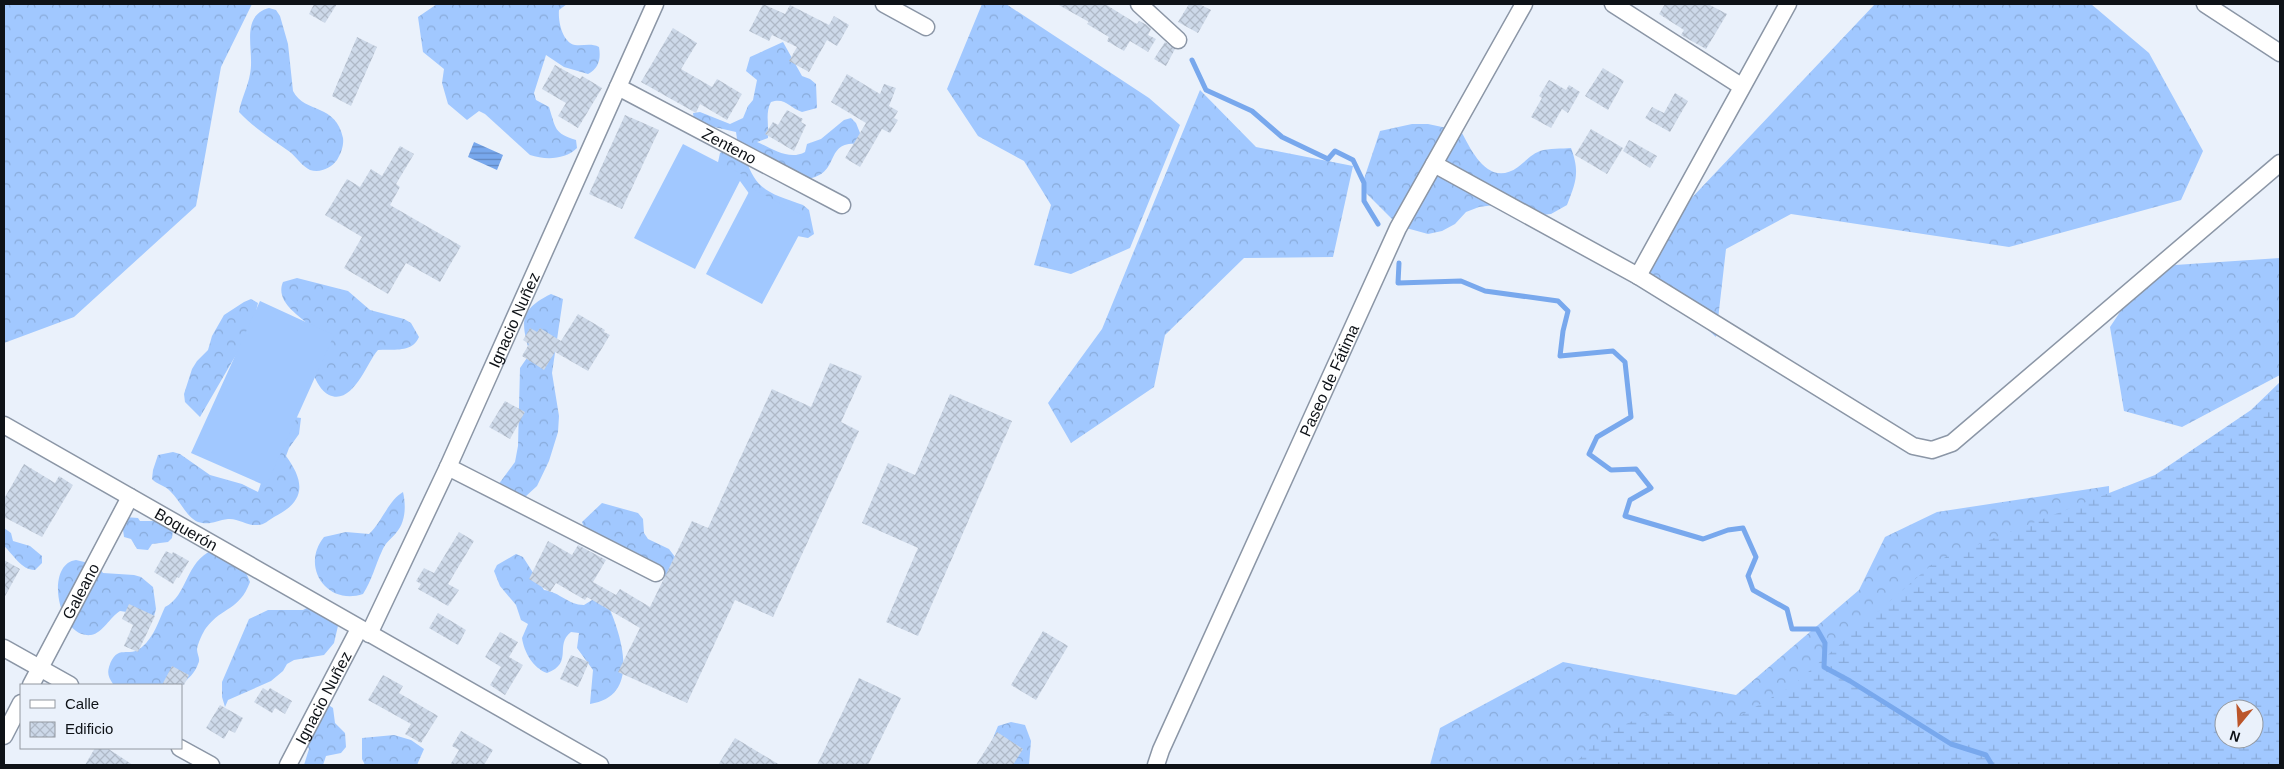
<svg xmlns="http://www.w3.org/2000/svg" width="2284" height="769" viewBox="0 0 2284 769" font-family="Helvetica,sans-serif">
<defs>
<pattern id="forest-crowns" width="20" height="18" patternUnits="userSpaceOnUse" patternTransform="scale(1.25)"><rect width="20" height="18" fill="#a1c8ff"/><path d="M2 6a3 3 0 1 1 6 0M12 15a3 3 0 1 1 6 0" fill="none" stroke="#89abda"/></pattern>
<pattern id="wetland-marsh" width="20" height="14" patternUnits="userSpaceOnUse" patternTransform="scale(1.25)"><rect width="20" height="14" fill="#a1c8ff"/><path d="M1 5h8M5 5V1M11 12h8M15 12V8" fill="none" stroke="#89abda"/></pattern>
<pattern id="water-rules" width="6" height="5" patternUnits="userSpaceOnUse" patternTransform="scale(1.25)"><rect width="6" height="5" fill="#78a8ed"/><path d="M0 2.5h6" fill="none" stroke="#6187bf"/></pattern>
<pattern id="building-cross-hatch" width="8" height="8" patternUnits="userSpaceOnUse" patternTransform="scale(1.25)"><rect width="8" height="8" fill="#cdd9e9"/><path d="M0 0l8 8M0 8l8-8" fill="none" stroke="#afb9c7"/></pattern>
</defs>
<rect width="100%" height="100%" fill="#eaf1fb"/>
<path fill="url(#forest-crowns)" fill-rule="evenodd" d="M4 4H252L221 67 196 206 74 317 4 343Z
M437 4H567L559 10C558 21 562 42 575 45 584 46 591 43 599 47 601 59 599 68 588 74L564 67 546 55 534 93 536 100 549 107C556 129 554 133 576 140L577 148C565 160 545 160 530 155L485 114 479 111 467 120 448 104 442 83 444 69 423 52 418 17Z
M982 4H1006L1149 98 1180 125 1130 248 1071 274 1034 265 1051 205 1024 161 978 136 947 89Z
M1875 4H2091L2149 53 2203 151 2181 200 2009 247 1791 214 1726 249 1716 337 1645 273 1684 206Z
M269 8 276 10 280 16 288 44 293 91C305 114 336 103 343 138 344 145 341 154 337 160 331 168 321 173 310 170 302 166 297 158 290 152 272 139 255 129 239 112 241 99 248 87 250 74 255 51 239 16 269 8Z
M783 42 802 76 810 79 816 84 817 108 802 112C790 108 785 97 771 102 765 112 769 126 768 138L757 142C772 148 789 161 805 152L807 144 821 139 844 120 851 118 856 123 862 138 858 144C823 141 842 174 807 179L786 169 756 150 749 153 746 159C756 192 773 194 803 205L809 210 814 234 808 238 792 235 753 199 740 181 717 167 720 153 733 145 737 139 736 132 701 124 694 120 693 113 700 112 730 124 743 118 748 106 753 100 757 80 746 71 750 57Z
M1200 90 1256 147 1353 166 1333 257 1244 258 1165 335 1154 387 1071 443 1048 403 1102 329Z
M1412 124H1428L1461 131C1472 152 1489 188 1518 167 1526 161 1530 155 1540 151 1549 148 1562 149 1571 148 1580 172 1576 182 1567 205L1551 214 1521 217 1494 205 1479 207 1466 212 1455 224 1442 231 1428 234 1399 226 1366 193 1364 179 1380 131Z
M2280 258V375L2182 427 2124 411 2110 327 2128 300 2175 265Z
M297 278 348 291 370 310 404 319 411 323 419 337C412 353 394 349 378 350 367 362 353 406 329 395 321 391 316 381 313 373L310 326C297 314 275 301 283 282Z
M551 294 563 299 552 373 559 416 558 432 549 461 537 486 525 497 510 496 498 485 515 462 518 446 520 368 529 355 531 357C522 325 516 311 551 294Z
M251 299 258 303 251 332 233 360 200 417 185 402 184 394 192 369 197 361 208 350 212 336 224 315 244 302Z
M294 417 301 418 299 434 289 448 286 456C305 482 306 501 274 517 269 520 264 525 258 525 247 526 238 518 228 519 217 520 210 526 198 522 186 517 180 500 170 491 165 485 157 485 152 479L153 470 158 455 173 452 180 454 210 475 242 484 258 492 281 424Z
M2109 486 2110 548 2251 650 2280 765H1430L1440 728 1563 662 1736 695 1859 590 1885 537 1937 512ZM2224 709H2254V739H2224Z
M403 492C406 505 406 522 396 533 391 539 385 543 382 551 375 566 372 580 363 594 327 606 300 567 324 537L346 532 369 534C382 522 388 501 403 492Z
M602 503 638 513 643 519 644 533 648 539 669 549 678 561 672 577 664 576 651 568 628 566 619 563 600 551 589 540 582 522Z
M125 517 138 518 140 521H159L173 530 172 538 168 542 152 544 148 550 137 549 131 539 124 537 122 522Z
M4 528 11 533 13 541 30 546 42 556V563L35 570C21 570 13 554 4 546Z
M213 550 244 568 250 582C239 611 223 606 206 628 203 632 198 643 197 649 197 655 201 659 198 664 195 673 188 679 181 685L113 684C109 678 107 674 109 667 117 642 129 659 142 647 154 637 159 620 165 607 188 596 185 561 213 550Z
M516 554 523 557 544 590C560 592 568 605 584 605L597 597 604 596C619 628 645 696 590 704L593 670 577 648 579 633 571 632C554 645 574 663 547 673 533 668 524 652 522 638L528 624 521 620 516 605 500 586 494 571 497 565Z
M76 560 97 565 103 573 134 575 141 577 153 587 156 609 154 616 120 611C110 617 103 633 91 635 58 639 44 564 76 560Z
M323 600C333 602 337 604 341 613L334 643 324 655 294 660 287 664 283 671 271 681 228 700 225 707 222 697V682L249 619 268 610H303Z
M327 704 333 708 335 723 345 733 346 747 341 753 326 756 323 765H304L309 749 306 743Z
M1011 722 1025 725 1031 741 1029 765H982L998 726Z
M394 735 411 740 424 749 417 765H365L362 759V738Z"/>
<path fill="url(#wetland-marsh)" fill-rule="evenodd" d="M2280 382V765H1573L1606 733 1655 711 1729 722 1792 686 1936 561 2155 475 2251 410ZM2224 709H2254V739H2224Z"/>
<path fill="#a1c8ff" d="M683 144 743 175 695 269 634 238Z
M751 188 808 218 762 304 706 274Z
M260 301 334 335 266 486 191 453Z"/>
<path fill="url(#water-rules)" d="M474 142 503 155 497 170 468 157Z"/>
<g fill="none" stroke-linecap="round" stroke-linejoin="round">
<path stroke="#78a8ed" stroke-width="5" d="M1192 60 1206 90 1252 111 1282 137 1328 159 1335 151 1353 160 1364 183V201L1378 224
M1399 263 1398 283 1461 281 1485 291 1558 301 1568 311 1563 331 1560 356 1613 351 1625 362 1631 417 1597 437 1589 454 1611 470 1636 469 1651 488 1630 500 1625 516 1703 539 1728 530 1743 528 1756 557 1748 576 1753 590 1787 609 1792 629H1817L1825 643 1824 667 1850 681 1951 744 1986 755 1992 765"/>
</g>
<path fill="url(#building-cross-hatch)" d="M314 4H337L325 23 309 14Z
M763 4 785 14 790 5 829 25 834 16 849 25 837 46 827 40 809 72 789 61 797 47 772 35 769 41 749 31Z
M1057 4H1105L1137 24 1139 21 1147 25 1151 29 1148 35 1156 39 1148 52 1130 41 1124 51 1107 41 1109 37 1087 24 1089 22Z
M1189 4H1199L1211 10 1198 33 1178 22Z
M1665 4H1708L1727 14 1706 49 1681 35 1684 30 1659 14Z
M673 28 697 43 681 69 712 87 717 79 742 94 727 120 700 104 696 113 641 82Z
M357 37 377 47 351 106 332 96Z
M1165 42 1175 49 1166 66 1154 59Z
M555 65 580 79 582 76 602 88 578 128 558 116 566 103 542 89Z
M1603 68 1624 81 1608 110 1585 96Z
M847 74 880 94 884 84 896 88 889 106 898 111 894 118 898 120 890 133 882 129 860 167 845 158 866 123 831 102Z
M1549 80 1566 90 1569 85 1580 92 1568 113 1562 109 1551 128 1531 117 1542 98 1539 96Z
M1675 93 1688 101 1670 132 1645 118 1652 107 1664 113Z
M787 110 803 119 801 122 806 125 794 151 765 134 773 122 778 125Z
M625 115 659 130 622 209 589 194Z
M1591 129 1623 148 1607 174 1575 155Z
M1629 140 1657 156 1650 168 1623 151Z
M400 146 414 154 396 184 400 187 390 205 461 246 440 282 406 263 388 294 344 268 362 237 325 215 347 179 360 187 371 169 382 176Z
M578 314 605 330 604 332 610 335 588 371 555 352 544 370 522 356 529 344 523 340 530 328 537 332 540 328 561 341Z
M830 363 862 376 841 422 859 431 773 617 735 600 687 703 618 672 640 628 587 597 585 600 556 583 550 592 529 579 548 541 572 555 578 545 606 560 593 582 616 595 620 589 650 607 692 521 708 528 772 389 811 407Z
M950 394 1012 421 918 636 886 622 918 548 862 523 888 463 915 475Z
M505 401 525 412 510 439 489 427Z
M24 464 55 483 59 476 73 485 42 537 4 517V499Z
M459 532 474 541 448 584 459 590 448 606 418 589 421 584 416 581 424 568 434 573Z
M166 551 172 554 173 552 189 561 179 578 177 577 173 584 154 572Z
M4 560 20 569 4 598Z
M129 604 155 616 138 652 124 646 133 625 122 619Z
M438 613 466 630 458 645 429 628Z
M1043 631 1068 646 1036 700 1011 685Z
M500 632 518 642 509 657 523 665 505 695 490 685 501 667 485 657Z
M571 655 589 662 578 687 560 679Z
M172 666 189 675 184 685H162Z
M383 675 403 686 399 693 438 716 421 743 405 734 411 724 368 700Z
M859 678 901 698 868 765H817Z
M263 688 268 691 270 688 292 701 285 714 275 708 272 713 254 702Z
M220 705 243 718 235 733 229 730 224 739 206 728Z
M461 731 493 750 484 765H450L459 750 452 746Z
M997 732 1023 749 1013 765H976Z
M735 738 780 765H718Z
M95 748H107L133 765H85Z"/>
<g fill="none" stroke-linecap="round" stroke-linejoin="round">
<defs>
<g id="minor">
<path d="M884 4 926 27"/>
<path d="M1139 4 1178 40"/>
<path d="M1613 4 1741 86"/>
<path d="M2205 4 2280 53"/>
<path id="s1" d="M618 87 842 205"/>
<path d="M1434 164 1638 276 1913 446 1932 450 1952 443 2280 163"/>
<path d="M1638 276 1788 4"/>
<path id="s2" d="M4 425 600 765"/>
<path d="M448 467 656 573"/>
<path id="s3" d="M369 634 448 467 655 4"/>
<path d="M4 648 70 685"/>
<path id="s4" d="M31 685 130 497"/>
<path d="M4 736 21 703"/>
<path d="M180 748 211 765"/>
<path id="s5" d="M288 765 359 629"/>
<path id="s6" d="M1156 765 1161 750 1398 228 1524 4"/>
</g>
</defs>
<use href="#minor" stroke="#8b96a6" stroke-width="19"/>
<use href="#minor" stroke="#fff" stroke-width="16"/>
</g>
<g text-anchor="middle" stroke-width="4" stroke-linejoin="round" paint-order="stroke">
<g font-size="16" fill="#0e1217" stroke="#eaf1fb">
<text dy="6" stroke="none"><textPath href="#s1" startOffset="126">Zenteno</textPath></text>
<text dy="6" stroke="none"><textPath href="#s3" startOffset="346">Ignacio Nuñez</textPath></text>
<text dy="6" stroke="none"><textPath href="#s6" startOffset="422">Paseo de Fátima</textPath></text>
<text dy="6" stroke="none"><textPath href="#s2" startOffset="210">Boquerón</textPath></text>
<text dy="6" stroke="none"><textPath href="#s4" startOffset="106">Galeano</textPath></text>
<text dy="6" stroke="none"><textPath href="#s5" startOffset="76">Ignacio Nuñez</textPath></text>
</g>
</g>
<rect width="2284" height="769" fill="none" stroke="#0e1217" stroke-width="10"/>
<rect x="20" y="684" width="162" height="65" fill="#eaf1fb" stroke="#9298a0"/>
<rect x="30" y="700" width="25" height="8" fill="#ffffff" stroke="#9298a0"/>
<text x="65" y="709" font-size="15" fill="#0e1217">Calle</text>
<rect x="30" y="722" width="25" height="15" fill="url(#building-cross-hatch)" stroke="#9298a0"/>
<text x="65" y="734" font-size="15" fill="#0e1217">Edificio</text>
<g transform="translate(2239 724) rotate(198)"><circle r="24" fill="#eaf1fb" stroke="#9298a0"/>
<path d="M0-4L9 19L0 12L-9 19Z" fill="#bb552a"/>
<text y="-8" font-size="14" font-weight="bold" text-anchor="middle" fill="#0e1217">N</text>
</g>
</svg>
